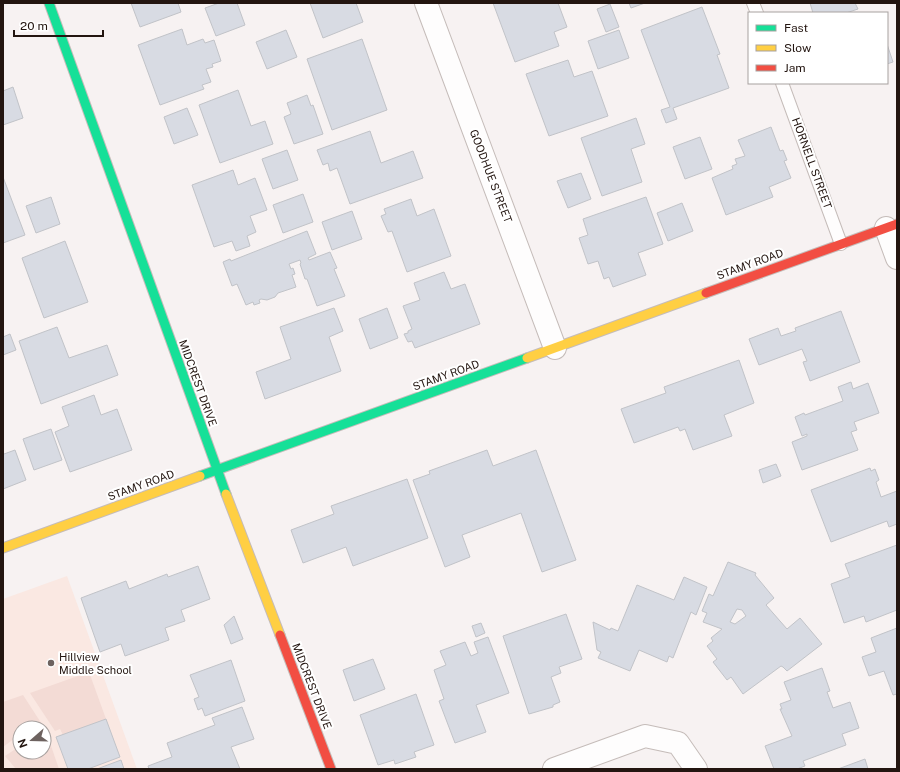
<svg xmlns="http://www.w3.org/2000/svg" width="900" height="772" viewBox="0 0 900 772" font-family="'Public Sans',sans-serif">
<rect width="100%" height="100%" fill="#f7f2f2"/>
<path fill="#fae8e2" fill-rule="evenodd" d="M67 576 137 769H3V599ZM20 728H44V752H20Z"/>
<path fill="#f3dbd5" d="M89 672 106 719 63 735 60 729 55 731 30 693Z
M23 695 47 732H44V728H20V737L15 738 3 747V702Z
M49 740 59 769H16L5 756 20 746V752H44V741Z"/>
<path fill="#d8dbe3" stroke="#c1c3c8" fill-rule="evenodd" d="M131 3H178L181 12 140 27Z
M219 3H237L245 25 216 36 205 8Z
M310 3H356L363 22 323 38Z
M493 3H558L567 27 554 32 559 46 515 62Z
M629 3H645L631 8Z
M810 3H855L858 9 846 13H813Z
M610 4 619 27 606 32 597 9Z
M702 7 720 54 717 55 729 88 673 108 677 119 666 123 661 110 670 107 641 30Z
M182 29 187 45 203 39 205 43 214 40 221 61 212 64 213 67 206 69 211 82 202 85 204 89 160 105 138 45Z
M286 30 297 57 267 69 256 42Z
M619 30 629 58 598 69 588 41Z
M362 39 387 110 332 130 307 59Z
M887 44 893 62 887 64Z
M568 60 574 77 592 71 608 116 549 136 526 74Z
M13 87 23 118 3 125V91Z
M238 90 251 126 265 121 273 144 220 163 199 105Z
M307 95 311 106 313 105 323 134 294 144 284 117 291 114 287 103Z
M187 108 198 135 174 144 164 117Z
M636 118 645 144 631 149 642 182 602 196 581 138Z
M771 127 780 151 783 150 787 160 784 161 791 178 769 187 773 197 726 215 712 178 733 169 732 166 737 164 735 159 745 156 738 140Z
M370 131 381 163 413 151 423 178 350 204 337 168 330 171 328 163 323 165 317 150Z
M700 137 712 169 685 179 673 147Z
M287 150 298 180 273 189 262 159Z
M233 170 238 185 255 178 267 210 250 216 256 232 247 236 250 246 236 251 232 241 214 247 192 185Z
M581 173 591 199 568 208 557 181Z
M3 177 25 235 3 243Z
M303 194 313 222 283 233 273 205Z
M51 197 60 224 36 233 26 206Z
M646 197 663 244 638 253 646 275 613 287 609 277 604 279 598 261 588 264 579 238 588 235 583 219Z
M411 199 417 216 434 209 451 256 407 272 392 231 388 232 381 216 386 214 384 209Z
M682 203 693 231 668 241 657 213Z
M352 211 362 239 332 250 322 222Z
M307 231 316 254 308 258 309 260 330 252 337 268 334 269 345 296 317 306 307 279H305L300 264 301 263 300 260 289 264 291 269 293 268 295 274 292 275 296 287 278 293 275 297 267 300 261 299 259 300 260 303 254 305 253 302 246 305 237 284 232 286 223 262 230 259 231 261Z
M65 241 88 302 44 318 22 258Z
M444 272 451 289 465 284 480 324 415 348 412 341 408 342 404 334 408 333V331L412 329 403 306 420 300 414 283Z
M334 308 343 331 329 337 341 371 265 399 256 372 291 359 280 327Z
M387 308 398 338 370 349 359 319Z
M841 311 860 362 810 381 803 362 807 361 802 349 759 365 749 339 778 328 781 336 796 331 795 328Z
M57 327 69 358 107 345 118 375 41 404 19 341Z
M10 334 16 350 3 355V337Z
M739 360 754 403 724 415 732 436 693 450 685 429 680 431 678 427 634 443 621 409 666 393 664 387Z
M851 382 853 389 868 383 879 413 854 422 857 430 851 432 858 450 802 470 792 442 807 436V434L802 436 795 417 804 413 805 415 843 401 838 387Z
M94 395 101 415 117 409 132 450 70 472 55 432 69 426 62 407Z
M51 429 62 460 34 470 23 439Z
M15 450 26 480 3 489V452L4 454Z
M487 450 493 466 536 450 576 560 542 572 521 513 462 535 470 557 445 567 413 480 430 474 429 471Z
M776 464 781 476 763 483 759 470Z
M870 468 871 471 875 469 879 480 876 482 881 497 897 491V524L889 527 887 521 831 542 811 490Z
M407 479 428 538 353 566 346 547 303 563 291 530 334 514 331 506Z
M897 545V610L866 622 864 616 844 623 831 584 850 577 845 564Z
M728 562 756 573 755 575 774 598 766 605 787 629 800 618 822 644 787 671 783 667 781 666 743 694 731 677 727 680 713 662 717 659 707 646 713 641 711 638 722 629 703 622 707 613 702 611 709 594 713 596ZM737 609 742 610 746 616 735 624 730 622Z
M198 566 210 599 181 610 185 621 165 628 169 640 125 656 121 644 100 652 81 598 126 581 129 589 167 574 168 577Z
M684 577 707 587 696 615 691 612 673 658 669 656 667 662 639 650 630 671 598 658 601 652 597 650 593 622 610 630 611 628 618 631 637 585 674 600Z
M566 614 582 659 559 667 561 673 551 677 560 702 553 705V707L529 714 503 636Z
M234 616 243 639 231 644 224 625Z
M481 623 485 633 476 637 472 626Z
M897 628V694L893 695 884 671 869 676 862 657 876 652 871 638Z
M488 637 509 693 476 705 486 732 455 743 439 701 444 699 434 670 446 665 440 651 465 642 471 656 478 653 474 642Z
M373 659 385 689 354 701 343 670Z
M231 660 245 701 205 716 202 708 198 710 194 699 199 697 190 675Z
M822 668 830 691 827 692 833 708 850 702 859 728 842 734 846 745 803 761 805 766 797 769H774L765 746 792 736 780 709H782L780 704 791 700 784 682Z
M416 694 434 745 414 752 416 757 395 764 394 760 378 765 360 715Z
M242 707 254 739 231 747 240 769H149L148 766 172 757 167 743 215 725 212 718Z
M106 719 120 757 88 769H68L56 737Z
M865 759 868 769H838Z
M121 760 124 769H97Z"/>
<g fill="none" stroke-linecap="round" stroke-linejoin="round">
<defs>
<path id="lane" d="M753 3 757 13
M782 83 841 244"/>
<path id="street" d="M426 3 555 348
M886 228 897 258
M554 769 645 736 678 743 696 769"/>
<path id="fast" d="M49 3 226 494
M200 476 527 358"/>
<path id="slow" d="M527 358 706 293
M226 494 280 635
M3 548 200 476"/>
<path id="jam" d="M706 293 897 224
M280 635 331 769"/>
</defs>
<use href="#lane" stroke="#c5bcb9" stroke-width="14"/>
<use href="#street" stroke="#c5bcb9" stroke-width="24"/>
<use href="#fast" stroke="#c5bcb9" stroke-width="11"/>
<use href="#slow" stroke="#c5bcb9" stroke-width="11"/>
<use href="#jam" stroke="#c5bcb9" stroke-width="11"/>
<use href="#lane" stroke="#fefdfd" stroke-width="12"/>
<use href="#street" stroke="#fefdfd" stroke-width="22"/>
<use href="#fast" stroke="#16e098" stroke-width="9"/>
<use href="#slow" stroke="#ffcf43" stroke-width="9"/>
<use href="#jam" stroke="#f24e42" stroke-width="9"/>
</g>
<circle fill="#6d625f" stroke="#fff" stroke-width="1.5" cx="51" cy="663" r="4"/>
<g text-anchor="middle" stroke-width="4" stroke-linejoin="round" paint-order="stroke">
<g font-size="11" fill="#231510" stroke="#fff">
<text transform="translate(812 163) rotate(70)" y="4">HORNELL STREET</text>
<text transform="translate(491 176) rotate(69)" y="4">GOODHUE STREET</text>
<text transform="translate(750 264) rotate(-20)" y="4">STAMY ROAD</text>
<text transform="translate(446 375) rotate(-20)" y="4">STAMY ROAD</text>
<text transform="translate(198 383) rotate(70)" y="4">MIDCREST DRIVE</text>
<text transform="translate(141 485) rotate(-20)" y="4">STAMY ROAD</text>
<text transform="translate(312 686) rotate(69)" y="4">MIDCREST DRIVE</text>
</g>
<g font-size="11" fill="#231510" stroke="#fff" text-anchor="start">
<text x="59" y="661">Hillview<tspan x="59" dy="13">Middle School</tspan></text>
</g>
</g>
<rect width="900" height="772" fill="none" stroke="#231510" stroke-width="8"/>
<rect x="748" y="12" width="140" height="72" fill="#ffffff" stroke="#a7a19f"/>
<rect x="756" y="25" width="20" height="6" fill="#16e098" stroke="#a7a19f"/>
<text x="784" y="32" font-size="12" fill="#231510">Fast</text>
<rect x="756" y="45" width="20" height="6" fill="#ffcf43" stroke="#a7a19f"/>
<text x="784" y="52" font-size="12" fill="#231510">Slow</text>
<rect x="756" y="65" width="20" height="6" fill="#f24e42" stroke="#a7a19f"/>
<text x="784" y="72" font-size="12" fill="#231510">Jam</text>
<g transform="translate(32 740) rotate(250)"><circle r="19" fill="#ffffff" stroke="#a7a19f"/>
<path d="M0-3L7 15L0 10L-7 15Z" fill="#6d625f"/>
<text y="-6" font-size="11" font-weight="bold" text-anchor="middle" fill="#231510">N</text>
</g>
<path d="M14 30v6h89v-6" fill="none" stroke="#231510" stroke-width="2"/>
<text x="20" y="30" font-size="12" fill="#231510" stroke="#ffffff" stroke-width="3" paint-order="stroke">20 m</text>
</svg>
